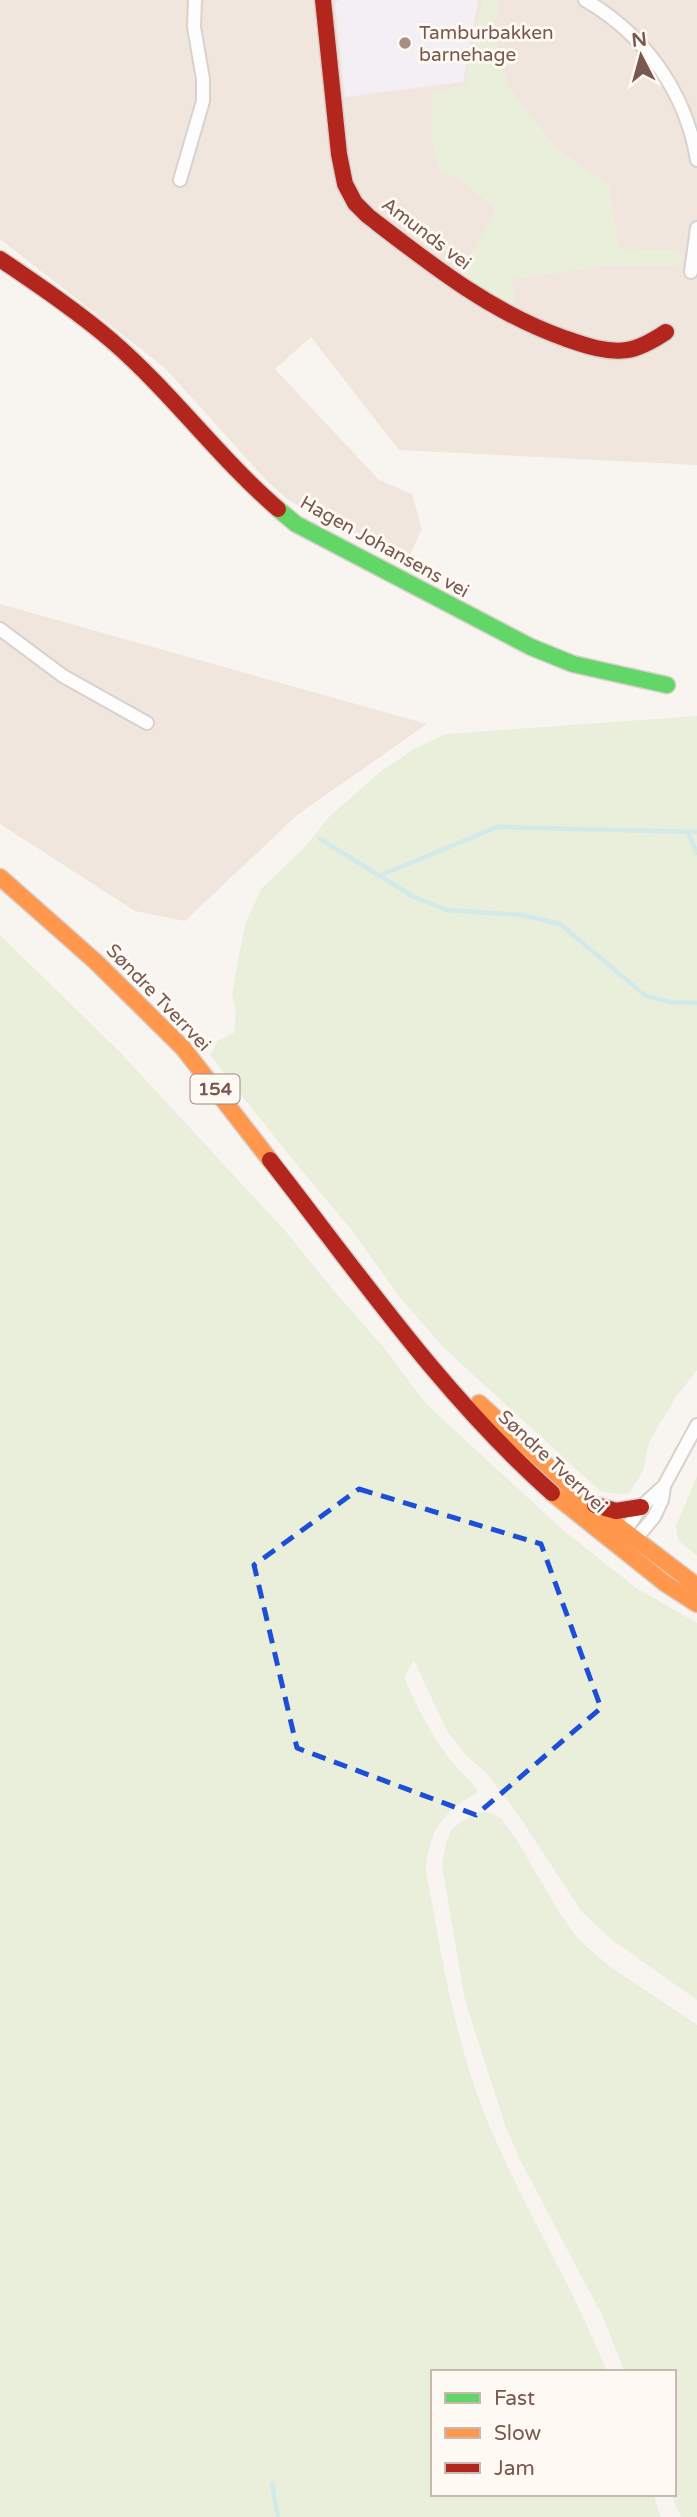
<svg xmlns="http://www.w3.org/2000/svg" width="697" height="2517" viewBox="0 0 697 2517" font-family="'Varela Round',sans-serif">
<rect width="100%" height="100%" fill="#f8f4f0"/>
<path fill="#f1e6de" d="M0 0H483L466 85 433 93 439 170 461 179 497 210 514 309 511 279 601 266 681 265 679 251 618 250 608 185 556 149 507 86 493 31 499 0H697V465L399 450 311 337 275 369 379 480 412 494 422 529 406 563 287 499 265 479 165 368 0 239Z
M0 604 427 724 297 815 185 921 135 911 0 824Z"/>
<path fill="#f4eef5" d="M339 0H478L463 82 345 97 335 3Z"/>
<path fill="#e9efdb" d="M483 0H499L493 31 507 86 556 149 608 185 618 249 680 251 681 265 601 266 512 279 515 311 460 276 496 210 461 179 439 170 432 137 433 93 466 84Z
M697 716V1370L676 1397 659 1425 649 1443 643 1471 629 1493 618 1494 600 1491 442 1346 398 1295 354 1233 293 1160 210 1055 218 1041 234 1033 236 1011 232 994 245 924 262 888 303 849 330 816 380 772 414 749 446 734Z
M0 935 120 1052 286 1232 335 1292 385 1349 426 1404 563 1530 636 1588 697 1623V2000L611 1939 582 1912 519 1816 487 1774 465 1754 447 1731 414 1660 404 1677C417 1708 431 1735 452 1762 460 1772 470 1779 477 1790L476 1794C443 1809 428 1835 426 1870 442 1959 456 2049 492 2132 527 2214 574 2289 607 2372H433V2494H653L661 2517H0Z
M697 1476V1556L678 1540 676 1526Z
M487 1812 501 1818 518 1842 559 1912 579 1940 608 1965 697 2025V2517H681L671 2494H674V2372H625L602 2315 520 2160 505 2125 465 2000 442 1866 446 1843 452 1829 462 1821 479 1813Z"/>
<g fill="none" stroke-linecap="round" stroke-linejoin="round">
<path stroke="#d2eae9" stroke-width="4.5" d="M687 831 697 853
M320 839 414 897 447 910 522 915 560 924 646 996 670 1002 697 1003
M379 876 497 827 697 832
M272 2484 278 2517"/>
<defs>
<path id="street" d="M585 0C644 34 686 92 697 160
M180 180 203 101V79L194 27 195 0
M691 272 697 228
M0 629 63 676 147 723
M622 1536 641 1507 664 1486
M633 1542 654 1517 662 1500 664 1486 697 1425"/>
<path id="fast" d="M278 509 296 524 531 647 573 664 667 685"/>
<path id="slow" d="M0 877 96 962 183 1048 270 1160
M479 1403 588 1503 697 1586
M552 1493 666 1584 697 1604"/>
<path id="jam" d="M323 0 339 154 345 184 355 203 368 216C429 263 490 312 564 338 584 345 606 353 627 350 641 348 654 340 666 332
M0 259C38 285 77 311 112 341 172 393 218 457 278 509
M270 1160C359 1274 443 1396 552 1493
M595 1505 616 1511 641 1507"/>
</defs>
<use href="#street" stroke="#d8d1ce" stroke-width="16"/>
<use href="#fast" stroke="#d8d0cb" stroke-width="19"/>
<use href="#slow" stroke="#d8d0cb" stroke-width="19"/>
<use href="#jam" stroke="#d8d0cb" stroke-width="19"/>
<use href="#street" stroke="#fefdfd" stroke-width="12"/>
<use href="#fast" stroke="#63d668" stroke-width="16"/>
<use href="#slow" stroke="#ff974d" stroke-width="16"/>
<use href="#jam" stroke="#b3261e" stroke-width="16"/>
</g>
<path fill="none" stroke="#1d4ed8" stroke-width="5" stroke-dasharray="14 9" stroke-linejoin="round" d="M359 1489 541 1544 601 1708 476 1815 297 1748 254 1565Z"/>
<circle fill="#a58f87" stroke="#fef9f3" stroke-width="2.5" cx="405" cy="43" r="7"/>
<g text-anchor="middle" stroke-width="6" stroke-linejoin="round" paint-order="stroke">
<rect fill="#fef9f3" stroke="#a08880" stroke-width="2" x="190.5" y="1074.5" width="49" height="29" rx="5"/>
<g font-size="18" font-weight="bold" fill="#78584f">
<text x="215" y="1095">154</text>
</g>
<g font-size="19" fill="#78584f" stroke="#fef9f3" text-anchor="start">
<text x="419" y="39">Tamburbakken<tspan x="419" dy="22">barnehage</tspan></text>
</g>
<g font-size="19" fill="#78584f" stroke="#fef9f3">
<text transform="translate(427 233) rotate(37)" y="7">Amunds vei</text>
<text transform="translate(385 546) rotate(29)" y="7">Hagen Johansens vei</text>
<text transform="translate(159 997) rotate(46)" y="7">Søndre Tverrvei</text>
<text transform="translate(553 1461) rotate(43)" y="7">Søndre Tverrvei</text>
</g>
</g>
<rect x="431" y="2370" width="245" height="126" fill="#fef9f3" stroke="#c8b9b1" stroke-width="2"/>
<rect x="445" y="2393" width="35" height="10" fill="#63d668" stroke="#c8b9b1" stroke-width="2"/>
<text x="494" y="2405" font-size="21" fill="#78584f">Fast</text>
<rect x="445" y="2428" width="35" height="10" fill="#ff974d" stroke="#c8b9b1" stroke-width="2"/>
<text x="494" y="2440" font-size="21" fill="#78584f">Slow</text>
<rect x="445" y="2463" width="35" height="10" fill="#b3261e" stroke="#c8b9b1" stroke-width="2"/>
<text x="494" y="2475" font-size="21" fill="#78584f">Jam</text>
<g transform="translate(641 56) rotate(354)" stroke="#fef9f3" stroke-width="5" paint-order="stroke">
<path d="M0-5L12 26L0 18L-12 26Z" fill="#78584f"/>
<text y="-10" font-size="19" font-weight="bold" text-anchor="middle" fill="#78584f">N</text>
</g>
</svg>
